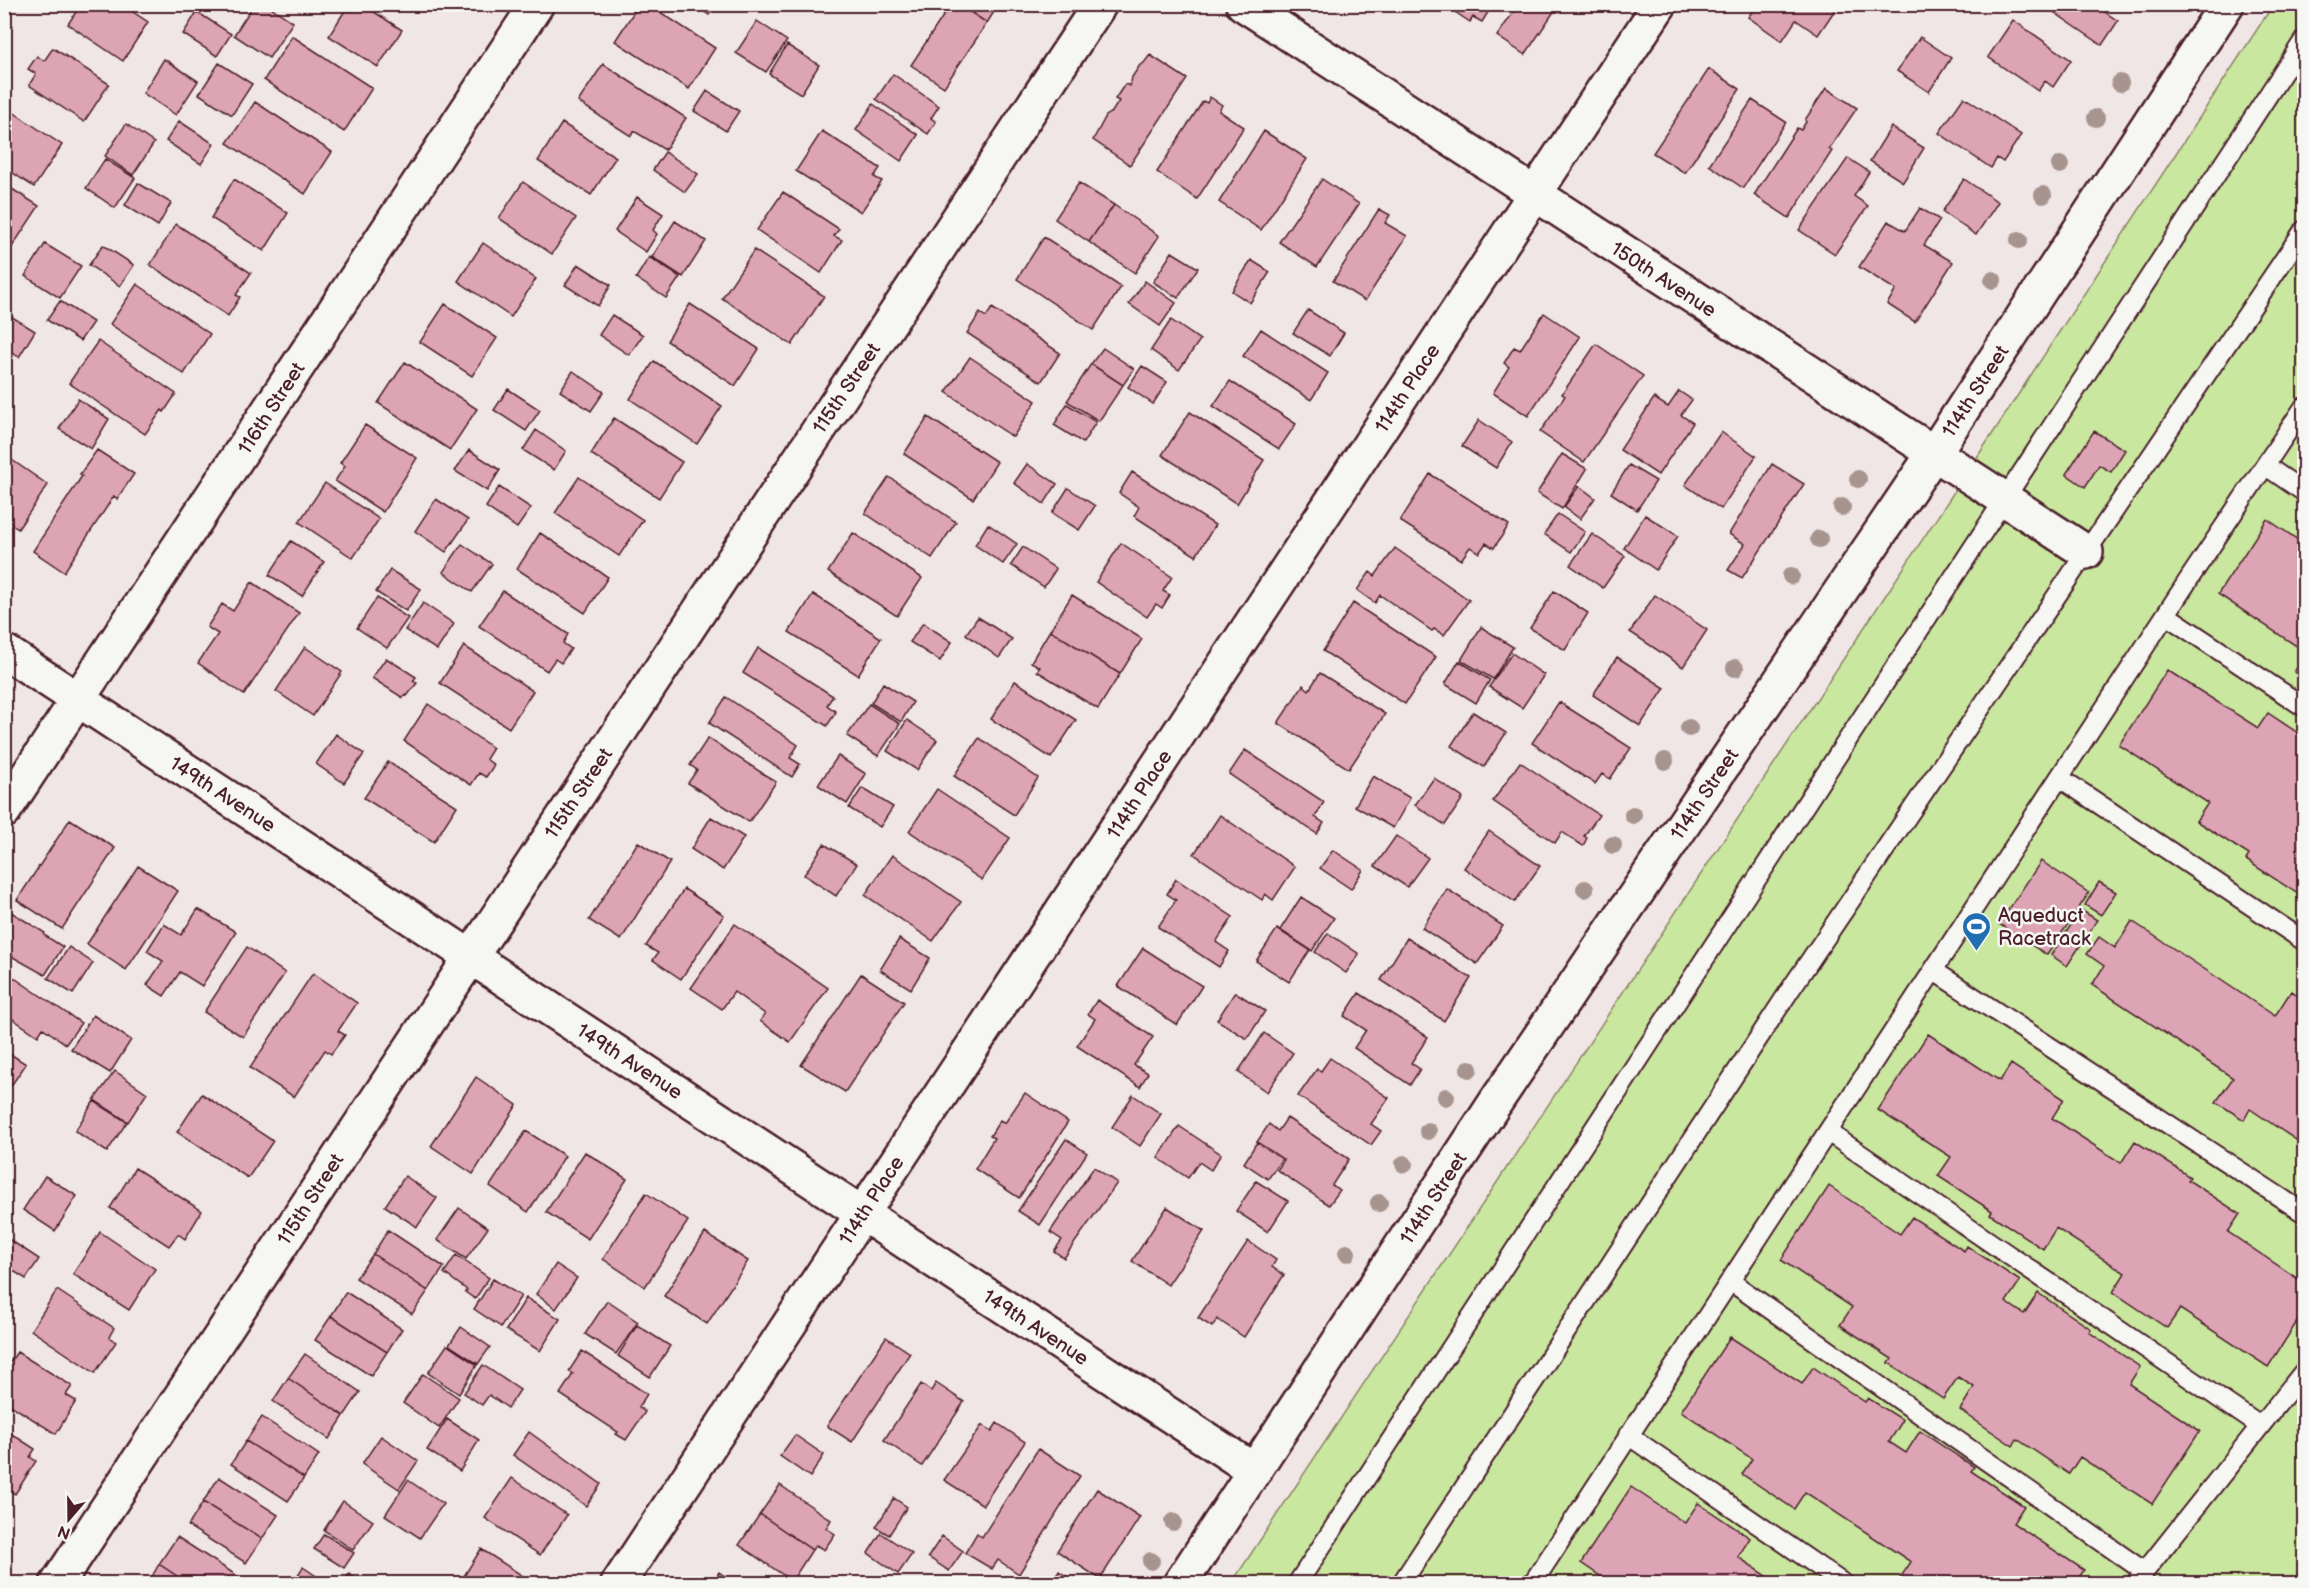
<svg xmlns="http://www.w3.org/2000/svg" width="2309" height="1588" viewBox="0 0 2309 1588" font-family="'Balsamiq Sans',sans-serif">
<rect width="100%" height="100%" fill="#f1e6e6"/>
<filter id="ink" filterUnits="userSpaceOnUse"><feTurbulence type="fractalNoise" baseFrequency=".0167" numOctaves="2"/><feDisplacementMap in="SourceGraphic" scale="12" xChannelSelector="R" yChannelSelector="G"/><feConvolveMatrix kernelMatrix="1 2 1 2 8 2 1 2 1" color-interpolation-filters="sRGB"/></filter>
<g filter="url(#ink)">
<path fill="#c9e79e" stroke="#8a8364" stroke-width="1.5" d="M2273 5H2304V1583L1231 1584 1997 427Z"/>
<path fill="#dda4b6" stroke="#4a1f2b" stroke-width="1.5" d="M70 4H121L148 22 123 61 68 24 76 12 68 7Z
M254 4H266L293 22 269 58 234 35Z
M349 4H362L402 30 378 67 329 36Z
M639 4H648L715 48 689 89 615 41Z
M693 4H717L709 15Z
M951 4H958L987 23 944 87 911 65Z
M958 4H999L987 23Z
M1443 4H1493L1482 22 1473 17 1470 22Z
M1519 4H1559L1525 55 1497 36Z
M1758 4H1839L1818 35 1796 20 1782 41 1748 17Z
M2042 4H2093L2118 21 2102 45Z
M197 12 231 34 217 56 183 34Z
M2013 20 2071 60 2053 87 2045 81 2038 91 1988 57Z
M757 21 787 41 766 72 736 53Z
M292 36 372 88 344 132 264 80Z
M1920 37 1951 58 1929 92 1897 71Z
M787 45 819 65 801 94 769 74Z
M53 48 109 84 84 122 29 85 36 74 28 69 37 56 44 61Z
M1150 55 1187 79 1130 165 1093 140 1106 116 1112 112 1119 101 1115 99 1125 84 1130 86 1132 77 1140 65 1144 63Z
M164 59 198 81 176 115 143 93Z
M219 63 252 84 232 115 199 94Z
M603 64 686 118 665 150 634 131 631 136 578 102Z
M1709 69 1740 89 1685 173 1653 153Z
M893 74 939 106 931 118 936 122 928 134 876 99Z
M1826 88 1857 108 1829 149 1832 151 1789 218 1754 195 1797 128 1801 130 1806 122 1805 120Z
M707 91 739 111 726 131 694 111Z
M1210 97 1222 105 1219 111 1244 127 1197 199 1157 172 1203 101 1207 103Z
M1964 97 2021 135 2003 162 1997 158 1991 168 1939 133Z
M1752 100 1786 122 1743 188 1709 165Z
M255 102 332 152 305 194 227 143Z
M873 104 918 135 901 161 856 130Z
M10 110 62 145 34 187 4 167V118Z
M179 121 214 144 201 164 166 141Z
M562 123 616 157 591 195 538 161Z
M126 124 154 143 133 175 105 156Z
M1891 127 1924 148 1903 182 1870 161Z
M822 131 880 168 874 177 882 181 861 212 796 171Z
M1264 131 1307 159 1261 230 1219 202Z
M665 152 698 174 685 192 653 170Z
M1848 158 1869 172 1854 196 1868 206 1835 254 1799 230Z
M105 159 135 178 115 208 86 188Z
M234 179 288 213 264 251 211 218Z
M1322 179 1359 204 1317 267 1279 242Z
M1964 179 1998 202 1976 235 1942 212Z
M523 182 576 218 552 254 499 218Z
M138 183 171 203 158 226 125 205Z
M1079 183 1114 205 1089 242 1055 219Z
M4 184 39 206 10 250 4 247Z
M783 192 839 229 834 236 842 240 821 273 757 230Z
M637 197 663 214 653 230 657 234 646 252 615 231Z
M1114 205 1159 236 1135 273 1089 242Z
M1920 208 1940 220 1924 245 1953 262 1915 322 1887 304 1896 290 1859 267 1888 221 1905 231Z
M1379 209 1390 215 1385 223 1407 236 1365 301 1333 281Z
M675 221 706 241 683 277 652 257Z
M176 224 251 273 236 295 240 297 228 316 150 265Z
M1044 237 1121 287 1093 330 1017 279Z
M483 243 536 279 511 317 458 281Z
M45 244 81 266 60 298 25 276Z
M103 245 134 265 120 286 89 265Z
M754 250 824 296 792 345 722 298Z
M1172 252 1198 268 1178 298 1153 282Z
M649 257 680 277 666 298 636 278Z
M1251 260 1270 272 1250 303 1232 291Z
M578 264 611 285 598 306 565 285Z
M1145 281 1176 303 1160 326 1129 304Z
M137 284 210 334 184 374 110 324Z
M60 301 93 322 80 341 47 320Z
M445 304 497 338 472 376 420 342Z
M690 304 759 349 735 386 667 341Z
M992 308 1060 353 1041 382 967 333 980 313 986 317Z
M1308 310 1344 333 1330 356 1293 333Z
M4 312 35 331 19 357 4 348Z
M1544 313 1580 337 1528 416 1493 393 1509 367 1504 363 1514 347 1520 350Z
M612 315 643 335 629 355 599 335Z
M1171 320 1200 340 1179 370 1151 350Z
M1261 329 1328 373 1311 400 1243 356Z
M98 341 176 394 164 412 162 410 145 434 69 383Z
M1596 344 1643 376 1584 462 1540 432 1565 396 1562 394Z
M1103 348 1134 369 1123 385 1091 364Z
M970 357 1036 401 1013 437 946 392Z
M654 361 722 406 697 444 630 399Z
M405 362 477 409 450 450 378 403Z
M1091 364 1123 385 1099 421 1067 401Z
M1142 366 1167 382 1153 404 1128 387Z
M573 371 604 392 591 411 560 391Z
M1230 381 1296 424 1279 449 1213 406Z
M508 389 540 410 526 431 494 410Z
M1679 391 1692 400 1681 415 1693 423 1658 475 1620 450 1654 398 1668 407Z
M78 399 109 419 91 449 59 429Z
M1067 404 1096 422 1083 443 1054 425Z
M1190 412 1264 460 1237 504 1162 455Z
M928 417 997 462 973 499 904 454Z
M614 418 682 462 659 498 591 454Z
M1479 420 1512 442 1496 468 1462 446Z
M365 425 417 458 383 512 335 481 345 466 340 463Z
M536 430 566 451 554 470 523 450Z
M2094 431 2125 450 2111 472 2099 465 2085 487 2066 474Z
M1721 432 1756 456 1721 509 1685 485Z
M97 450 134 474 117 499 114 496 64 572 33 551 82 476 80 474Z
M469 450 500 470 487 491 455 471Z
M1562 454 1587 469 1562 509 1537 493Z
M9 458 48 485 18 529 4 519V464Z
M1027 464 1057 484 1044 504 1014 483Z
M1772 464 1804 484 1742 578 1728 570 1745 544 1729 534Z
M1629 465 1656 481 1637 510 1611 493Z
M1132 472 1215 525 1196 556 1134 516 1139 507 1119 493Z
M1430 474 1509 525 1494 548 1486 543 1479 553 1470 547 1461 560 1400 521Z
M579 477 643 520 619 556 555 513Z
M889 477 956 522 932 558 865 513Z
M325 483 379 519 353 558 299 522Z
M1579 486 1595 498 1580 519 1564 507Z
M499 487 531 508 517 528 486 507Z
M1068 488 1095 506 1079 530 1052 513Z
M436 499 468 520 446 552 415 531Z
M1558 514 1585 532 1571 552 1544 534Z
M1645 515 1678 536 1656 570 1624 548Z
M2267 519 2304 544V651L2218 594Z
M988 524 1017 544 1003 564 975 545Z
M540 533 608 577 585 613 517 569Z
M853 533 922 578 897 616 828 572Z
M1592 534 1625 556 1603 588 1570 565Z
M291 541 324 562 302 596 269 575Z
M1121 543 1172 577 1163 591 1170 595 1162 608 1156 604 1147 617 1096 582Z
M462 544 492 564 472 592 443 572Z
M1023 547 1056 569 1044 587 1011 565Z
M1395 548 1469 600 1444 635 1434 629 1432 631 1380 595 1375 603 1357 590 1370 572 1375 576Z
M390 570 421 589 406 611 376 592Z
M252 582 299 613 244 695 198 663 218 634 207 627 222 604 233 611Z
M503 591 568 634 563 643 571 649 561 663 555 659 547 671 479 626Z
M1554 591 1588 613 1565 650 1530 628Z
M813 594 881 638 858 675 789 632Z
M1072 595 1142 639 1120 674 1050 630Z
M1655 595 1707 630 1683 667 1630 632Z
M377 598 408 618 387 648 357 628Z
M423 603 454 624 437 650 405 630Z
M1353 603 1436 657 1405 704 1323 651Z
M978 617 1012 639 999 658 966 634Z
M923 623 952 642 940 661 910 642Z
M1481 627 1513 647 1493 679 1461 660Z
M1050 630 1120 674 1098 709 1037 671 1040 667 1031 662Z
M464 646 533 691 509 728 440 683Z
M305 647 342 672 313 716 276 691Z
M758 648 833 696 827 705 836 712 827 726 743 673Z
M1512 653 1544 675 1522 708 1489 687Z
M1617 657 1665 688 1640 726 1593 695Z
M2304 657V679L2294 672Z
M386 658 416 677 413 681 417 683 407 696 405 695 403 698 372 678Z
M1459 661 1490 680 1476 703 1445 684Z
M2167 670 2258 728 2268 713 2304 737V890L2301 896 2246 860 2249 855 2196 821 2208 803 2119 745Z
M1320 673 1385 714 1349 769 1278 723 1303 685 1309 690Z
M1015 681 1076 720 1051 758 991 719Z
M883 683 913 702 901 722 871 703Z
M726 697 798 745 790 758 800 764 792 777 709 723Z
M1559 702 1631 748 1610 779 1602 774 1595 784 1532 743Z
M428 704 493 748 486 759 494 765 486 777 479 773 471 785 404 741Z
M869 704 900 724 878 756 847 736Z
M1473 712 1506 733 1484 767 1451 746Z
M907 720 937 740 917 770 887 751Z
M336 734 364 754 344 783 316 764Z
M708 738 776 782 749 822 688 783 697 770 690 765Z
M979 738 1038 778 1014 815 954 776Z
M1245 750 1324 802 1315 817 1324 823 1317 834 1229 774Z
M838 756 866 774 847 804 818 785Z
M388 762 457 806 434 842 364 798Z
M1520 762 1599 815 1584 836 1587 838 1583 846 1562 832 1555 843 1493 801Z
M1373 776 1410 798 1393 828 1355 806Z
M1434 778 1463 798 1445 825 1415 805Z
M862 788 893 807 880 827 849 808Z
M937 789 1010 838 982 880 909 831Z
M1220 815 1295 867 1273 900 1265 894 1262 900 1194 854Z
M711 817 744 837 723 870 691 849Z
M70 819 115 848 62 929 17 900Z
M1489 831 1540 866 1515 902 1464 868Z
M1396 836 1428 858 1407 887 1375 866Z
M638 842 670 862 621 940 589 920Z
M824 844 857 864 836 896 804 875Z
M1333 850 1363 870 1351 889 1320 868Z
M892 855 961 902 933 941 865 895Z
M2041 861 2089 893 2047 955 1999 924Z
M138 866 178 891 126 970 87 944Z
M1176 879 1233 917 1216 942 1229 951 1219 967 1158 927 1176 900 1167 894Z
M2099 882 2116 892 2101 915 2085 905Z
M684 889 724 915 681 979 653 960 658 953 646 946Z
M1447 889 1503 926 1477 964 1422 928Z
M1301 897 1334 918 1312 951 1280 930Z
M198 909 236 932 202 986 180 972 164 996 147 985 163 961 147 951 164 924 181 935Z
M2081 910 2097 920 2067 966 2051 955Z
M11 912 45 933 44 935 63 947 45 975 4 952V923Z
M2132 921 2275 1016 2291 991 2304 999V1140L2302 1144 2250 1109 2244 1120 2216 1102 2233 1078 2092 985 2104 966 2087 954 2099 937 2115 948Z
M735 924 828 988 790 1042 760 1021 765 1014 734 992 722 1009 691 988Z
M1277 929 1310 950 1289 982 1256 961Z
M1328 933 1359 954 1346 973 1315 952Z
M1407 938 1471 978 1444 1021 1381 980Z
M899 939 930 958 911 989 880 970Z
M69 947 93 963 73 994 48 978Z
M247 947 285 973 243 1037 204 1012Z
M1143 948 1202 986 1177 1025 1118 986Z
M4 971 81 1023 66 1044 43 1028 38 1036 4 1013Z
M313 973 357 1003 338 1031 345 1035 331 1054 325 1050 294 1097 250 1068Z
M861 974 904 1002 845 1092 801 1065Z
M1235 992 1265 1011 1247 1039 1217 1020Z
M1359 993 1428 1037 1411 1063 1420 1069 1410 1085 1354 1048 1366 1030 1344 1016Z
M1097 1000 1153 1037 1134 1065 1148 1073 1140 1087 1077 1046 1095 1019 1088 1014Z
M93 1015 131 1040 110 1073 71 1049Z
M1264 1033 1293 1053 1267 1092 1238 1072Z
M1928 1034 2000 1081 2011 1064 2064 1099 2052 1118 2121 1163 2135 1141 2190 1177 2188 1180 2240 1214 2228 1232 2304 1283V1311L2268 1367 2180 1309 2167 1328 2113 1292 2125 1273 2056 1228 2043 1249 1990 1214 1992 1211 1938 1176 1951 1157 1878 1110Z
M4 1050 26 1064 4 1096Z
M1330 1058 1389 1098 1371 1124 1381 1131 1371 1145 1298 1096 1317 1069 1321 1071Z
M115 1071 147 1093 128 1122 94 1100Z
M476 1077 517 1105 473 1174 431 1146Z
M1025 1093 1068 1122 1019 1198 975 1169 994 1138 990 1136 1000 1120 1005 1123Z
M202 1094 273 1141 248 1178 177 1132Z
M1133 1095 1161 1114 1140 1146 1112 1127Z
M94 1101 127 1122 107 1152 75 1131Z
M1287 1118 1349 1159 1332 1185 1340 1190 1329 1205 1277 1170 1284 1160 1257 1142 1269 1124 1278 1131Z
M1179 1126 1221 1154 1211 1170 1199 1162 1188 1178 1158 1158Z
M526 1131 565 1156 528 1212 490 1186Z
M1066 1139 1087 1153 1040 1225 1018 1211Z
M1257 1142 1282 1159 1268 1179 1244 1163Z
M585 1152 627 1179 588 1239 546 1212Z
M1094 1167 1117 1183 1064 1258 1054 1251 1062 1240 1050 1232Z
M135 1168 202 1211 185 1239 178 1234 169 1246 110 1208Z
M45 1176 77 1196 55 1231 23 1210Z
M405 1176 437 1198 417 1227 385 1206Z
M1256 1181 1288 1201 1268 1232 1236 1211Z
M1829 1186 1900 1234 1912 1217 1964 1251 1967 1246 2020 1281 2006 1302 2024 1314 2038 1293 2091 1329 2089 1332 2140 1367 2129 1384 2200 1431 2152 1504 2080 1457 2069 1474 2017 1439 2013 1446 1960 1410 1974 1387 1958 1377 1943 1399 1889 1363 1892 1359 1840 1325 1852 1307 1781 1260Z
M646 1193 688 1221 645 1287 603 1259Z
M1167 1207 1204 1231 1168 1285 1132 1261Z
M459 1208 488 1228 466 1259 437 1240Z
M388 1230 444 1267 428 1291 373 1254Z
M100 1232 155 1269 129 1310 73 1274Z
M705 1233 748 1261 707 1324 664 1296Z
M7 1238 39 1259 26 1279 4 1265V1242Z
M1248 1241 1276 1260 1272 1267 1284 1275 1244 1337 1217 1319 1212 1327 1198 1318Z
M373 1254 428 1291 412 1314 356 1278Z
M456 1255 489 1278 475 1299 465 1292 467 1290 444 1273Z
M556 1264 577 1278 556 1309 536 1294Z
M493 1279 521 1296 501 1327 474 1309Z
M57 1290 114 1328 109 1337 116 1342 95 1373 31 1330Z
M346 1292 402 1329 387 1352 331 1316Z
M526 1298 560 1319 540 1351 506 1330Z
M607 1301 638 1322 616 1354 585 1334Z
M331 1316 387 1352 371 1376 315 1340Z
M637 1325 670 1346 650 1377 618 1356Z
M461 1327 490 1347 478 1364 449 1345Z
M886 1337 910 1353 852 1442 827 1426Z
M1730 1337 1802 1384 1813 1367 1865 1402 1868 1398 1903 1420 1889 1442 1906 1453 1920 1431 1974 1467 1971 1471 2024 1506 2013 1523 2084 1570 2075 1584H1908L1900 1578 1911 1562 1805 1492 1794 1509 1742 1474 1752 1459 1681 1411Z
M447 1345 477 1365 459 1394 428 1373Z
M582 1351 647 1394 639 1407 645 1412 626 1440 616 1434 618 1432 560 1394 573 1374 569 1371Z
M17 1352 72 1386 66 1395 76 1401 56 1434 4 1401V1371Z
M305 1354 360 1392 344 1416 288 1378Z
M483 1365 520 1390 508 1408 489 1395 482 1405 464 1393Z
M423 1374 459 1398 439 1428 403 1403Z
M288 1378 344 1416 329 1439 273 1401Z
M936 1383 964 1402 922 1466 884 1440 921 1384 931 1391Z
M262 1417 319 1455 304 1478 246 1441Z
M447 1419 479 1440 460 1471 427 1450Z
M997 1423 1025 1442 983 1505 944 1480 982 1425 992 1431Z
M4 1429 35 1449 30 1457 36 1461 15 1494 4 1487Z
M529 1432 601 1484 586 1506 513 1455Z
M795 1435 824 1455 810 1477 780 1456Z
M381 1436 418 1461 399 1489 362 1464Z
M246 1441 304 1478 288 1501 231 1464Z
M1038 1449 1080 1476 1019 1574 998 1560 992 1569 965 1553 977 1533 982 1537Z
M219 1477 278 1515 262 1539 203 1502Z
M512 1478 567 1515 540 1555 485 1518Z
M408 1480 443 1504 420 1538 385 1515Z
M780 1485 831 1520 826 1528 835 1534 824 1550 816 1545 812 1550 760 1514Z
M1631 1487 1685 1523 1698 1503 1750 1538 1738 1557 1779 1584H1612L1581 1563Z
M1097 1489 1140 1517 1100 1579 1057 1551Z
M894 1498 907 1507 889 1535 876 1527Z
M343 1501 373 1521 353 1550 324 1530Z
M203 1502 262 1539 246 1563 188 1526Z
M760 1514 812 1550 792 1581 739 1545Z
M881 1533 912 1554 898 1574 868 1553Z
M324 1534 354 1553 344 1568 314 1549Z
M942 1536 963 1551 949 1571 928 1557Z
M177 1537 239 1577 235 1584H189L159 1564Z
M481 1549 526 1578 522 1584H459Z
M159 1564 189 1584H148Z
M303 1567 328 1584H292Z
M1059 1571 1078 1584H1051Z
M719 1572 736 1584H712Z
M349 1574 363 1584H343Z"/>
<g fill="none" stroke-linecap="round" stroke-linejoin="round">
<defs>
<path id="service" d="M2266 466 2304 492
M2166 615 2304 707
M2060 778 2304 941
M1934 971 2304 1213
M1828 1132 2260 1426
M1730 1281 2145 1572
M1628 1435 1844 1584
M1297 1584 2304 40
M1401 1584 1790 990 2304 230
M1532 1584 2191 576 2304 407
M2135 1584 2304 1371"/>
<path id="minor" d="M1243 4 2086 552
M4 651 1255 1471
M4 811 537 4
M57 1584 1100 4
M618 1584 1660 4
M1180 1584 1497 1100 1934 453 2227 4"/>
</defs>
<use href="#service" stroke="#4a1f2b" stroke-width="22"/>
<use href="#minor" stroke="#4a1f2b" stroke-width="38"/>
<use href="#service" stroke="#f6f6f2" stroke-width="18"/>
<use href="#minor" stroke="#f6f6f2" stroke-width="33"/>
</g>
<g fill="#a7948f">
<circle cx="2120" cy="83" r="9"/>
<circle cx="2096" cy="118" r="9"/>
<circle cx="2060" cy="165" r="9"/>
<circle cx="2043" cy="195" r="9"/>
<circle cx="2019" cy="240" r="9"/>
<circle cx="1993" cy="280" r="9"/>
<circle cx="1858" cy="479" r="9"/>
<circle cx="1842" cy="507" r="9"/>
<circle cx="1819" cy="539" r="9"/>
<circle cx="1791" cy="576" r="9"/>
<circle cx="1735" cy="668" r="9"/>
<circle cx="1689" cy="728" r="9"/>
<circle cx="1665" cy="761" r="9"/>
<circle cx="1633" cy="815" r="9"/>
<circle cx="1613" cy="845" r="9"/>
<circle cx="1585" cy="889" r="9"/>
<circle cx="1469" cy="1069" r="9"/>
<circle cx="1446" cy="1097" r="9"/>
<circle cx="1428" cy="1131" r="9"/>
<circle cx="1404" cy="1164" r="9"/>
<circle cx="1379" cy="1203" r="9"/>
<circle cx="1347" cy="1253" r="9"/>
<circle cx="1173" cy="1522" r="9"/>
<circle cx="1151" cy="1561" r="9"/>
</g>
</g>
<defs>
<symbol id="stadium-pin" viewBox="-11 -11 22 30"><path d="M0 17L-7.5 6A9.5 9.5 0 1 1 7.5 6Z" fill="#1f6fb2" stroke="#f6f6f2"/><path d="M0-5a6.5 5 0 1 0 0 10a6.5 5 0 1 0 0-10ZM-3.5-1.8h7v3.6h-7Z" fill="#fff"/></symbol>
</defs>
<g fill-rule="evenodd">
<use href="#stadium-pin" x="1960" y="910" width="33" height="45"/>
</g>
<g text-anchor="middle" stroke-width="5" stroke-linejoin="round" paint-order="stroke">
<g font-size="20" fill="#4a1f2b" stroke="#f6f6f2">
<text transform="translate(1664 279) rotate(33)" y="7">150th Avenue</text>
<text transform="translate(846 388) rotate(-56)" y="7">115th Street</text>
<text transform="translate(1407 388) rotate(-57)" y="7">114th Place</text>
<text transform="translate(1975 391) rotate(-57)" y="7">114th Street</text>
<text transform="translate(271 408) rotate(-57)" y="7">116th Street</text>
<text transform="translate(578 793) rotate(-56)" y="7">115th Street</text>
<text transform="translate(223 794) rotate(33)" y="7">149th Avenue</text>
<text transform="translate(1139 794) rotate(-57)" y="7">114th Place</text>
<text transform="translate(1704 794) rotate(-56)" y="7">114th Street</text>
<text transform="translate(630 1061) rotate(33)" y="7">149th Avenue</text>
<text transform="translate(1433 1198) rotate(-57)" y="7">114th Street</text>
<text transform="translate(310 1199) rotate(-57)" y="7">115th Street</text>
<text transform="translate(871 1200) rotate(-57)" y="7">114th Place</text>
<text transform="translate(1036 1327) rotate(33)" y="7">149th Avenue</text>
</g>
<g font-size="20" fill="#4a1f2b" stroke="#f6f6f2" text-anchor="start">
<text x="1998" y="922">Aqueduct<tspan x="1998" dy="23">Racetrack</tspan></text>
</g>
</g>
<rect width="2309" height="1588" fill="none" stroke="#f6f6f2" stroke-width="24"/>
<rect x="12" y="12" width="2285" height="1564" fill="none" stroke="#4a1f2b" stroke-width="2" filter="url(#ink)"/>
<g transform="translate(69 1519) rotate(200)" stroke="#f6f6f2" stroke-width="4.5" paint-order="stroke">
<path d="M0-4.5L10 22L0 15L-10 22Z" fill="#4a1f2b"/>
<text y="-9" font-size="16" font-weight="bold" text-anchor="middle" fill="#4a1f2b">N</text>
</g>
</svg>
